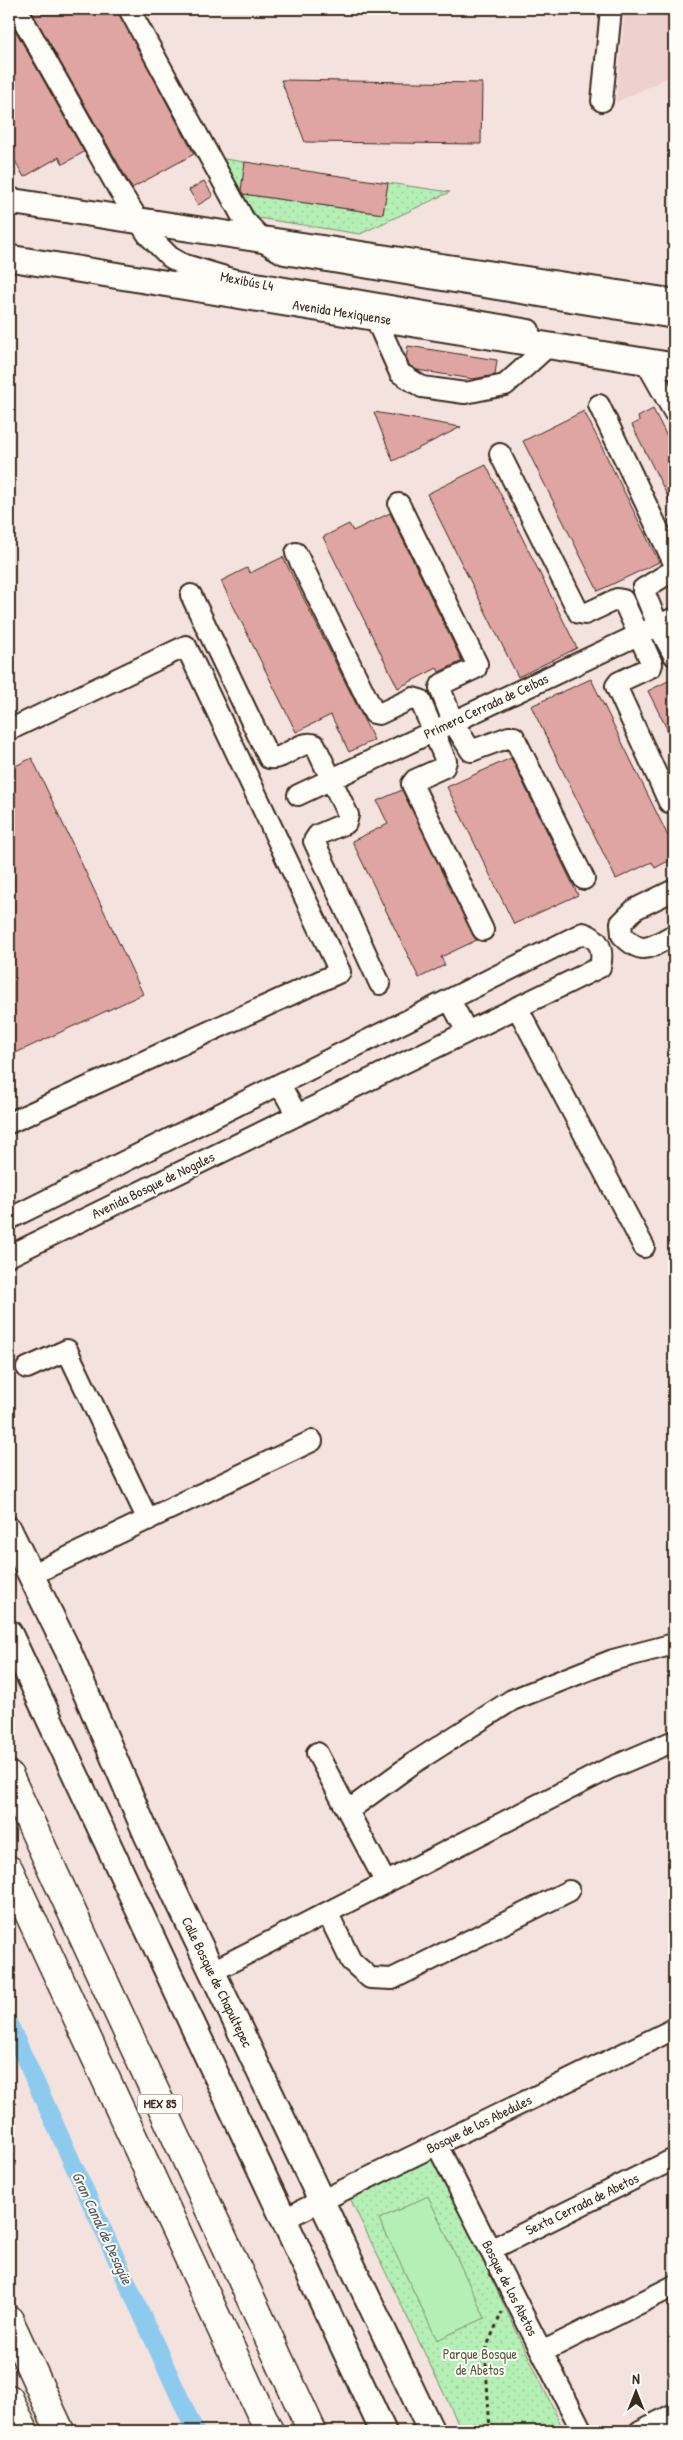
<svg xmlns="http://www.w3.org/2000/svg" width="683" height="2440" viewBox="0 0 683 2440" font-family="'Patrick Hand',sans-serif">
<defs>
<pattern id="park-dots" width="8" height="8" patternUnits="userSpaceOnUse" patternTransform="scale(1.25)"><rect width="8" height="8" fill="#b4f0b5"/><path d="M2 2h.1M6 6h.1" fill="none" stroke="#9cce9b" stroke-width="1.8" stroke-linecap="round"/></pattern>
</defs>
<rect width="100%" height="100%" fill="#f4e2de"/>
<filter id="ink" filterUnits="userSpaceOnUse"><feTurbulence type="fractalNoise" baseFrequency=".02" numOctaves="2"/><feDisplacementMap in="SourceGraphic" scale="10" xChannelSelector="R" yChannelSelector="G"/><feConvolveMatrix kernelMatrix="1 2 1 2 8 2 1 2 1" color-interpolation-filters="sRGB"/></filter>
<g filter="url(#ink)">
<path fill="#eed0cc" d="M625 9H674V75L616 102Z"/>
<path fill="url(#park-dots)" stroke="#788d6a" d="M224 159 245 162 242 194 383 214 388 183 450 192 360 234 258 218 241 194Z
M433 2156 564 2431H462L349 2196Z"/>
<path fill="#b4f0b5" stroke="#788d6a" d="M428 2196 485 2318 437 2340 379 2219Z"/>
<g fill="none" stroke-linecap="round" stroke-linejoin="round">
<path stroke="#8dcbee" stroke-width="18" d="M9 2024 195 2431"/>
</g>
<path fill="#dfa5a3" stroke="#3b2a1e" d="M30 9H117L194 154 132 188Z
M9 19 84 152 63 164 59 157 24 177 9 150Z
M281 80 482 83 481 144 305 142Z
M245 162 388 183 383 214 243 194 241 190Z
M204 181 213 196 198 205 189 190Z
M408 346 497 360 495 375 473 379 417 370 409 365 406 358Z
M653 409 674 450V509L632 425 639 421 638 417Z
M584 411 659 562 598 591 523 441Z
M374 412 461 427 393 461Z
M486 465 577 648 518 677 427 494Z
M390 513 462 661 439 672 437 668 398 688 323 537 349 524 353 531Z
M283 557 374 740 349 752 331 715 296 732 221 581 247 568 250 573Z
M674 678V743L648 691Z
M591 679 668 836 674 834V858L655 868 652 862 616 879 531 706Z
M32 758 143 994 9 1056V769Z
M511 758 578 895 514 924 447 787Z
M402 790 477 940 441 957 445 965 419 978 352 841 388 824 377 801Z"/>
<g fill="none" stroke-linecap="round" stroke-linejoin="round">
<defs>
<path id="minor" d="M17 9 119 190 148 235 170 257 182 264 232 279 529 330
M129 9 244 220 267 244 284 254 674 318
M602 101 611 9
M375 317 400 373 422 387 465 393 505 385 548 346
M646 362 674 412
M599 405 674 563
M500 454 579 613 585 614 617 599 623 600 652 664 651 667 619 682 616 686 669 802
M399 504 477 664 476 668 442 684 440 688 453 722 471 751 509 737H514L584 879
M296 553 374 713 379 714 413 698 420 700 446 761 444 767 415 780 412 784 483 930
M674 570 643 589 658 625 674 655
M191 595 269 758C285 761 301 738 315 745L348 815 346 823 318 835 314 841 380 984
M9 730 186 646 340 972 9 1123
M298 795 674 618
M674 890 635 909 621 923 622 935C643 957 650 947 674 935
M450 1000 467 1032
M517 1007 644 1247
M280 1085 297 1115
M9 1219 583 933C600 939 604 949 600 967L9 1256
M27 1368 67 1350 148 1520
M31 1575 312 1441
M317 1753 386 1883
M349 1810 412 1764 512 1700 613 1660 674 1644
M328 1914 351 1961 370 1978 392 1979 569 1891
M211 1972 608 1769 674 1741
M437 2145 582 2431
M284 2219 674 2029
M490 2250 674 2159
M542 2352 674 2286
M640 2431 674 2414"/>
<path id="major" d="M9 201 674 302
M9 258 674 366
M9 1530 68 1651 147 1835 431 2431
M9 1633 383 2431"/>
<path id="highway" d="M9 1776 312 2431
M9 1870 269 2431
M9 2320 60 2431
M9 2399 24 2431"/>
</defs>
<use href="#minor" stroke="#3b2a1e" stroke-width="24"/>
<use href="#major" stroke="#3b2a1e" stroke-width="29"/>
<use href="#highway" stroke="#3b2a1e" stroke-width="31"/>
<path stroke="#3b2a1e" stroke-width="3" stroke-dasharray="4 4" stroke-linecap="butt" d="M490 2431 486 2366 487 2346 502 2312"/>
<use href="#minor" stroke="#fdfcf7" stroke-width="20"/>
<use href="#major" stroke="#fdfcf7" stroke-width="25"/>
<use href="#highway" stroke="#fdfcf7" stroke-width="28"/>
</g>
</g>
<g text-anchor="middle" stroke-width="4" stroke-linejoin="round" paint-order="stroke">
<rect fill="#fdfcf7" stroke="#75695f" stroke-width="1" x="137.5" y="2094.5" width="45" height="19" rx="4"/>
<g font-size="12" font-weight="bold" fill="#3b2a1e">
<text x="160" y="2108">MEX 85</text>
</g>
<g font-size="14" fill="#3b2a1e" stroke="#fdfcf7">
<text transform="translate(247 281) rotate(11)" y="5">Mexibús L4</text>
<text transform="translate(342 312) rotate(9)" y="5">Avenida Mexiquense</text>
<text transform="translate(486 706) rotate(-25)" y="5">Primera Cerrada de Ceibas</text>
<text transform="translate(153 1185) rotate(-26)" y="5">Avenida Bosque de Nogales</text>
<text transform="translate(217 1982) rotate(64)" y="5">Calle Bosque de Chapultepec</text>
<text transform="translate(479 2124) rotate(-26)" y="5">Bosque de los Abedules</text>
<text transform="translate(582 2204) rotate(-26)" y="5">Sexta Cerrada de Abetos</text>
<text transform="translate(510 2288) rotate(63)" y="5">Bosque de los Abetos</text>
</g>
<g font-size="14" fill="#595c44" stroke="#fdfcf7">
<text x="480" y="2359">Parque Bosque<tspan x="480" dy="16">de Abetos</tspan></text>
</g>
<g font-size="15" font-style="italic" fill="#545a5c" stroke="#fdfcf7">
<text transform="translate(102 2228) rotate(65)" y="5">Gran Canal de Desagüe</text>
</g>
</g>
<rect width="683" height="2440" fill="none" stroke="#fdfcf7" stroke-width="30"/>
<rect x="15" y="15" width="653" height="2410" fill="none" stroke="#3b2a1e" stroke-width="2" filter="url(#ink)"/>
<g transform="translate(636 2392)" stroke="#fdfcf7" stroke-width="4" paint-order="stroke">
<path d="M0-4L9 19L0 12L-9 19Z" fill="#3b2a1e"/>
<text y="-8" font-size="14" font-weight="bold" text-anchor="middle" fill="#3b2a1e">N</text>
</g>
</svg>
